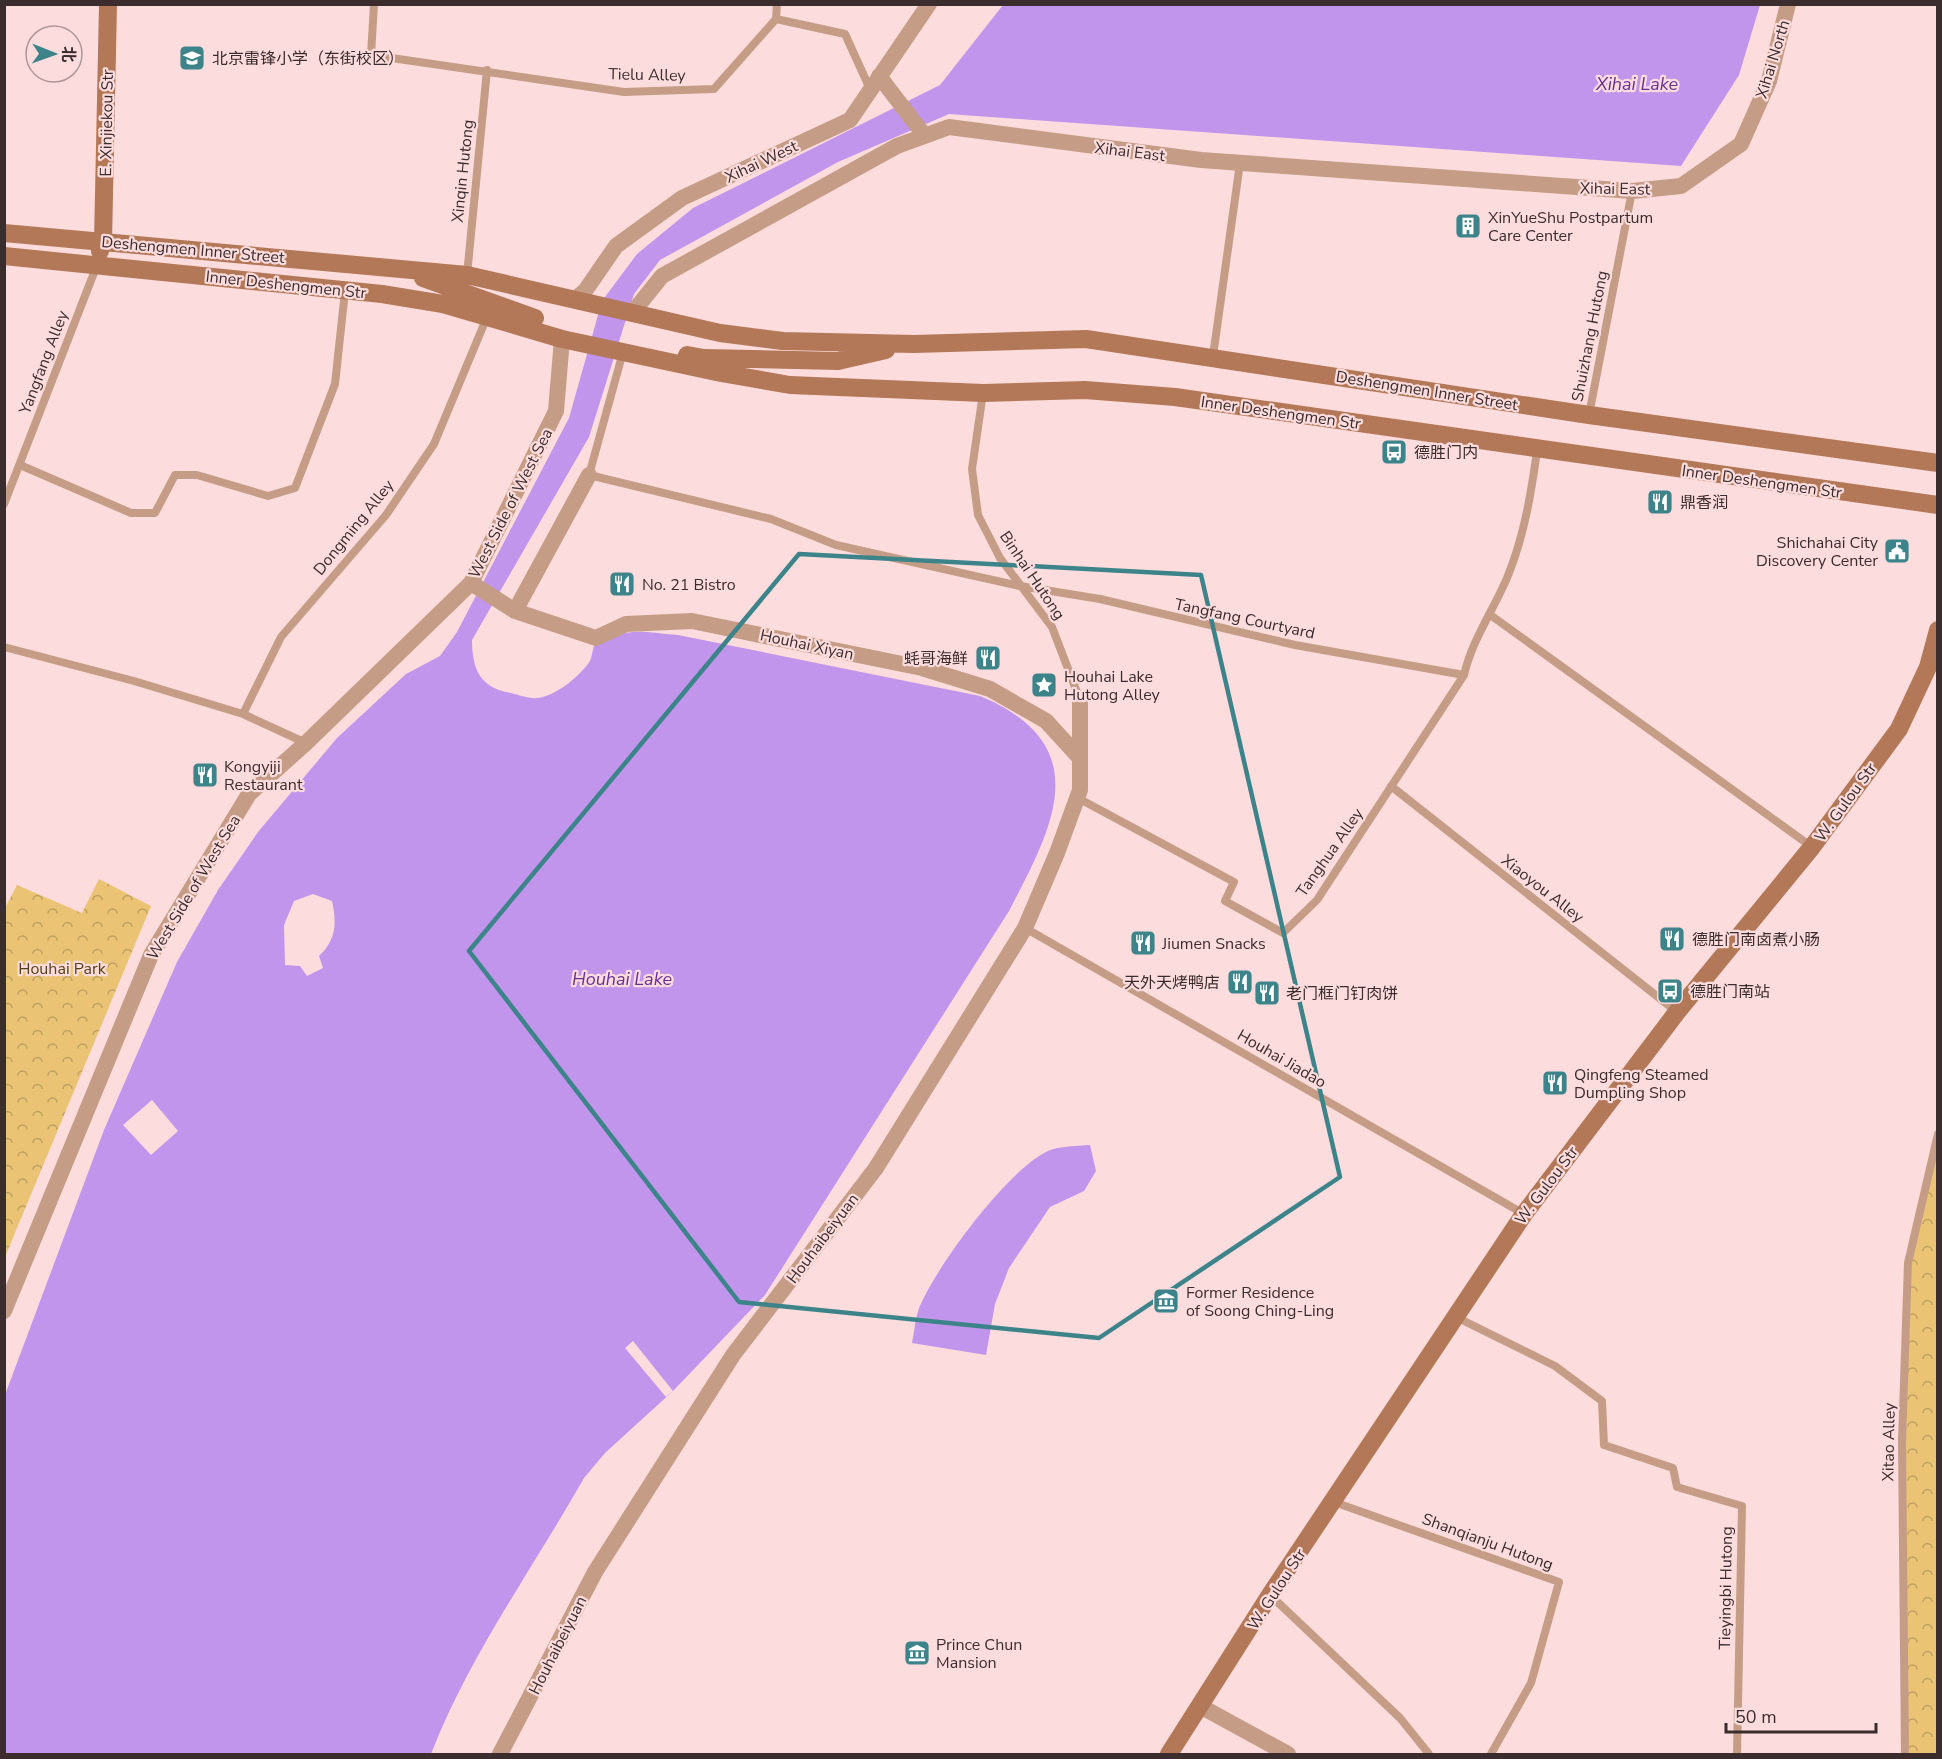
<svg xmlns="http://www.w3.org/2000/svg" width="1942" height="1759" viewBox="0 0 1942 1759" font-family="'Nunito Sans','Noto Sans SC',sans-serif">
<defs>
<pattern id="park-crowns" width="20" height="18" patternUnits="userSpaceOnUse" patternTransform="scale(1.5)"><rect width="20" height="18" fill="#eac474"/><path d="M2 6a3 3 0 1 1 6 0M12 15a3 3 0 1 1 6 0" fill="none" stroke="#bf9f60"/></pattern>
</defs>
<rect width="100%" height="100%" fill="#fddcdd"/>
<path fill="url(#park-crowns)" d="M99 879 151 906 5 1257V908L17 885 82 913Z
M1937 1134V1754H1905L1902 1442 1908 1263Z"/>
<path fill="#c195eb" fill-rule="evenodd" d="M1003 5H1760L1739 75 1681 166 949 114 838 162 660 260 634 294 589 437 472 640C472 669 480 688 511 693 519 695 530 699 538 698 557 695 577 678 588 664 592 659 592 652 594 646 627 626 641 632 678 635L980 696C1098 745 1053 827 1009 911L765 1295 673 1391 605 1453 584 1478C532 1570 469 1656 431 1754H5V1395L104 1130 177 962 218 890 258 832 337 738 406 674 440 656 457 632 569 418 602 301 637 254 693 208 940 85ZM313 894 332 901C337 923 336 940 319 956L323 968 307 976 300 966 285 965 284 925 294 901ZM152 1100 178 1131 151 1155 123 1125Z
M1090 1145 1096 1171 1084 1191 1050 1207 1009 1268 995 1304 986 1355 912 1343C914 1333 915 1321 918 1311 933 1270 1008 1169 1048 1151 1060 1146 1077 1146 1090 1145Z"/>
<path fill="#fddcdd" d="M633 1341 673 1391 666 1397 625 1348Z"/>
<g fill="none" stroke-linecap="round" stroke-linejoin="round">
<path stroke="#c59d86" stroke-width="8" d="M374 4 371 55 624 92 714 89 776 19 845 34 870 89
M776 19 777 4
M467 275 487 70
M623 352 589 475 771 519 836 545 1020 586 1100 599 1295 645 1464 675
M1213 356 1240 163
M983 393 972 469 978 515 1000 558 1052 627 1080 700
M1589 415 1632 191
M20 465 131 513H155L175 475H197L268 496 295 488 335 384 345 291
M4 504 97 265
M1489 614 1812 847
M4 647 134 681 243 714 306 743
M243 714 281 637 386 515 434 444 487 317
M1391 786 1677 1012
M1076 797 1234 882 1225 901 1283 933 1317 900 1464 675C1472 640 1493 611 1507 578 1524 537 1531 494 1537 451
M1025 928 1524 1214
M1456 1317 1555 1366 1602 1401 1604 1445 1673 1468 1677 1487 1742 1506 1737 1754
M1334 1502 1559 1582 1531 1683 1491 1754
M1270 1595 1400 1718 1429 1754
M1905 1754 1902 1442 1908 1263 1938 1134"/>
<path stroke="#c59d86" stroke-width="16" d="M879 76 925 136
M574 300 585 291 616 246 682 198 850 120 929 4
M633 312 662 276 897 146 949 127 1201 160 1632 191 1681 186 1741 144 1769 81 1788 4
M471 583 515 611 596 638 626 624 692 621 922 668 990 689 1046 721 1079 757
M515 611 589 475
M4 1311 151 955 249 794 306 743 471 583 556 411 562 339
M1200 1706 1288 1754
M500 1754 595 1572 733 1355 876 1168 1025 928 1057 853 1080 790V700"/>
<path stroke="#b37857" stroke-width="18" d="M4 233 467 275 720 333 783 341 914 344 1086 339 1589 415 1938 463
M100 251 103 242 108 4
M4 256 382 294 443 304 562 339 721 373 790 385 983 393 1085 390 1175 397 1938 505
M423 278 535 318
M687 355 704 358 838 361 886 350
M1169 1754 1270 1595 1524 1214 1677 1012 1812 847 1899 729 1928 667 1938 630"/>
</g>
<path fill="none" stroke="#3c848a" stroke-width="4.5" stroke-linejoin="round" d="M799 554 1201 575 1340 1177 1099 1338 739 1302 469 951Z"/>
<defs>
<symbol id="school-square" viewBox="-11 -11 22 22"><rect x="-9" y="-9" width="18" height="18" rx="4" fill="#3c848a" stroke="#fddcdd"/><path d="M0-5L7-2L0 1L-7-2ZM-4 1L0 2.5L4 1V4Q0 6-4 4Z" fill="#fff"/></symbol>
<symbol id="building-square" viewBox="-11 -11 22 22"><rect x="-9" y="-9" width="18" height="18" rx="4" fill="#3c848a" stroke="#fddcdd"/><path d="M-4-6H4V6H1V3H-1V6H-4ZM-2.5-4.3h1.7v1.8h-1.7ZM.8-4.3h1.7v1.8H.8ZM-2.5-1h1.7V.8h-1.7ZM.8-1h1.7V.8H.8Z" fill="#fff"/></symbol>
<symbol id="bus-square" viewBox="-11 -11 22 22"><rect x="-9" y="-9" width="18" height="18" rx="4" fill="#3c848a" stroke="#fddcdd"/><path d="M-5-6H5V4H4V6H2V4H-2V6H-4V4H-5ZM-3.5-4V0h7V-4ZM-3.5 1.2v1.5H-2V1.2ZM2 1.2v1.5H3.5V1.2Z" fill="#fff"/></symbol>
<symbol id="restaurant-square" viewBox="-11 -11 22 22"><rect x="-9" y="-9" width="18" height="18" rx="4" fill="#3c848a" stroke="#fddcdd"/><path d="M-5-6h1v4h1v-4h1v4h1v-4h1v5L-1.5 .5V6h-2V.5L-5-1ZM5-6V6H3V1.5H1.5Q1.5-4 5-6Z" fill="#fff"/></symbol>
<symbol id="civic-square" viewBox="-11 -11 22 22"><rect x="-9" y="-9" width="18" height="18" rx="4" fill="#3c848a" stroke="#fddcdd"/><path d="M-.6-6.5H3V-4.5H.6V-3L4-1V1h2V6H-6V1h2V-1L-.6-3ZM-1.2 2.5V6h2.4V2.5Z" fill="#fff"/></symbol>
<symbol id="sight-square" viewBox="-11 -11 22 22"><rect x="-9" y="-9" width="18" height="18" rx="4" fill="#3c848a" stroke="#fddcdd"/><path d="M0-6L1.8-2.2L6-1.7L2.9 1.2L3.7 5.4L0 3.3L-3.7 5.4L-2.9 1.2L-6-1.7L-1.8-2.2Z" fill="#fff"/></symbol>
<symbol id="museum-square" viewBox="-11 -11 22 22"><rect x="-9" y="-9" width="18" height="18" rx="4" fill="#3c848a" stroke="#fddcdd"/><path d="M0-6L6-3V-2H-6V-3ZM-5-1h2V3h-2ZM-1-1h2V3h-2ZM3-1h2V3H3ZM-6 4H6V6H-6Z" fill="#fff"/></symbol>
</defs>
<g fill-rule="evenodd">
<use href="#school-square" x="177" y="43" width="30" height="30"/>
<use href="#building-square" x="1453" y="211" width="30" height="30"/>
<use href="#bus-square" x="1379" y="437" width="30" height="30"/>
<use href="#restaurant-square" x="1645" y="487" width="30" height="30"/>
<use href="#civic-square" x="1882" y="536" width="30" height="30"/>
<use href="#restaurant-square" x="607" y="569" width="30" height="30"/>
<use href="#restaurant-square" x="973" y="643" width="30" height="30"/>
<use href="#sight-square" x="1029" y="670" width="30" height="30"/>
<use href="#restaurant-square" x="190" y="760" width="30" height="30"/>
<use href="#restaurant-square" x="1657" y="924" width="30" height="30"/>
<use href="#restaurant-square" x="1128" y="928" width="30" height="30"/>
<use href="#restaurant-square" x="1225" y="967" width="30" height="30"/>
<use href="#bus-square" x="1655" y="976" width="30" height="30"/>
<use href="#restaurant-square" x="1252" y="978" width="30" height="30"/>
<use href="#restaurant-square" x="1540" y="1068" width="30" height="30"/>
<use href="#museum-square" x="1151" y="1286" width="30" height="30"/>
<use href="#museum-square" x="902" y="1638" width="30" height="30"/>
</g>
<g text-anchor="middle" stroke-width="4.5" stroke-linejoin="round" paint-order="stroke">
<g font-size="16" fill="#3b2c2d" stroke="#fddcdd" text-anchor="start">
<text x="212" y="64">北京雷锋小学（东街校区）</text>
<text x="1488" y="223">XinYueShu Postpartum<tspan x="1488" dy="18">Care Center</tspan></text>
<text x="1414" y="458">德胜门内</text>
<text x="1680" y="508">鼎香润</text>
<text x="1878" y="548" text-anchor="end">Shichahai City<tspan x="1878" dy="18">Discovery Center</tspan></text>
<text x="642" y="590">No. 21 Bistro</text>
<text x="968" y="664" text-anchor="end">蚝哥海鲜</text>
<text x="1064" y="682">Houhai Lake<tspan x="1064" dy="18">Hutong Alley</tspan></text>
<text x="224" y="772">Kongyiji<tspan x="224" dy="18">Restaurant</tspan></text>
<text x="1692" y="945">德胜门南卤煮小肠</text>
<text x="1162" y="949">Jiumen Snacks</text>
<text x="1220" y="988" text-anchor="end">天外天烤鸭店</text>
<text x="1690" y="997">德胜门南站</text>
<text x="1286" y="999">老门框门钉肉饼</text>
<text x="1574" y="1080">Qingfeng Steamed<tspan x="1574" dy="18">Dumpling Shop</tspan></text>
<text x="1186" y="1298">Former Residence<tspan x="1186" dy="18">of Soong Ching-Ling</tspan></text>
<text x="936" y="1650">Prince Chun<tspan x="936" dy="18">Mansion</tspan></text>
</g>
<g font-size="16" fill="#3b2c2d" stroke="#fddcdd">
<text transform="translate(1772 59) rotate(-73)" y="6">Xihai North</text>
<text transform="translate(647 74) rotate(1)" y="6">Tielu Alley</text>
<text transform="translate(106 123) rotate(-89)" y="6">E. Xinjiekou Str</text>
<text transform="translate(1130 151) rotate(7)" y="6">Xihai East</text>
<text transform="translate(761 161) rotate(-25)" y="6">Xihai West</text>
<text transform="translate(462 171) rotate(-84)" y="6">Xinqin Hutong</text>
<text transform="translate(1615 188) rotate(1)" y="6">Xihai East</text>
<text transform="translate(193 249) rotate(5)" y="6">Deshengmen Inner Street</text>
<text transform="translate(286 284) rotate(6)" y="6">Inner Deshengmen Str</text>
<text transform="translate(1589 336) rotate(-79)" y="6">Shuizhang Hutong</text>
<text transform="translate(43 362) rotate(-69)" y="6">Yangfang Alley</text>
<text transform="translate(1427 390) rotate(9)" y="6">Deshengmen Inner Street</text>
<text transform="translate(1281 412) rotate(8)" y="6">Inner Deshengmen Str</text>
<text transform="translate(1762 481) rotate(8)" y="6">Inner Deshengmen Str</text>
<text transform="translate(510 503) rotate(-63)" y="6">West Side of West Sea</text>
<text transform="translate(353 527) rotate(-51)" y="6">Dongming Alley</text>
<text transform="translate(1033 575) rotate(56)" y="6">Binhai Hutong</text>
<text transform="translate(1245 618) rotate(12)" y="6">Tangfang Courtyard</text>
<text transform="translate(807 644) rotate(12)" y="6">Houhai Xiyan</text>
<text transform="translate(1845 802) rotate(-54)" y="6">W. Gulou Str</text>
<text transform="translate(1329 852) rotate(-55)" y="6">Tanghua Alley</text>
<text transform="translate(193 887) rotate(-59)" y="6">West Side of West Sea</text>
<text transform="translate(1543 888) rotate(38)" y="6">Xiaoyou Alley</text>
<text transform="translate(1282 1058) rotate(30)" y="6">Houhai Jiadao</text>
<text transform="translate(1546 1185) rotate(-53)" y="6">W. Gulou Str</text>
<text transform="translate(822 1238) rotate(-53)" y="6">Houhaibeiyuan</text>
<text transform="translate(1888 1442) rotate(-89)" y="6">Xitao Alley</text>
<text transform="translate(1488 1541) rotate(20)" y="6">Shanqianju Hutong</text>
<text transform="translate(1725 1588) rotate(-89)" y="6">Tieyingbi Hutong</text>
<text transform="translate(1276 1589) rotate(-57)" y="6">W. Gulou Str</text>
<text transform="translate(557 1645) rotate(-63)" y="6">Houhaibeiyuan</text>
</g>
<g font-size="16" fill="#513f15" stroke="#fddcdd">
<text x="62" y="974">Houhai Park</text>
</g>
<g font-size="18" font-style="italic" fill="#683094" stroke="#fddcdd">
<text x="1637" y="90">Xihai Lake</text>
<text x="622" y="985">Houhai Lake</text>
</g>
</g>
<rect width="1942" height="1759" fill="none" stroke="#3b2c2d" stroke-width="12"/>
<g transform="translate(54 54) rotate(91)"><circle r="28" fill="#fddcdd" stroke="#af9697" stroke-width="1.5"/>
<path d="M0-4.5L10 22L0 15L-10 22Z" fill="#3c848a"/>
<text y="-9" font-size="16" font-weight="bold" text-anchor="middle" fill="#3b2c2d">北</text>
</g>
<path d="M1726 1723v9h150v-9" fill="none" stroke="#3b2c2d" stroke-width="3"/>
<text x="1735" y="1723" font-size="18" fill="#3b2c2d" stroke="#fddcdd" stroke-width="4.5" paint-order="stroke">50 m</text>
</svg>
